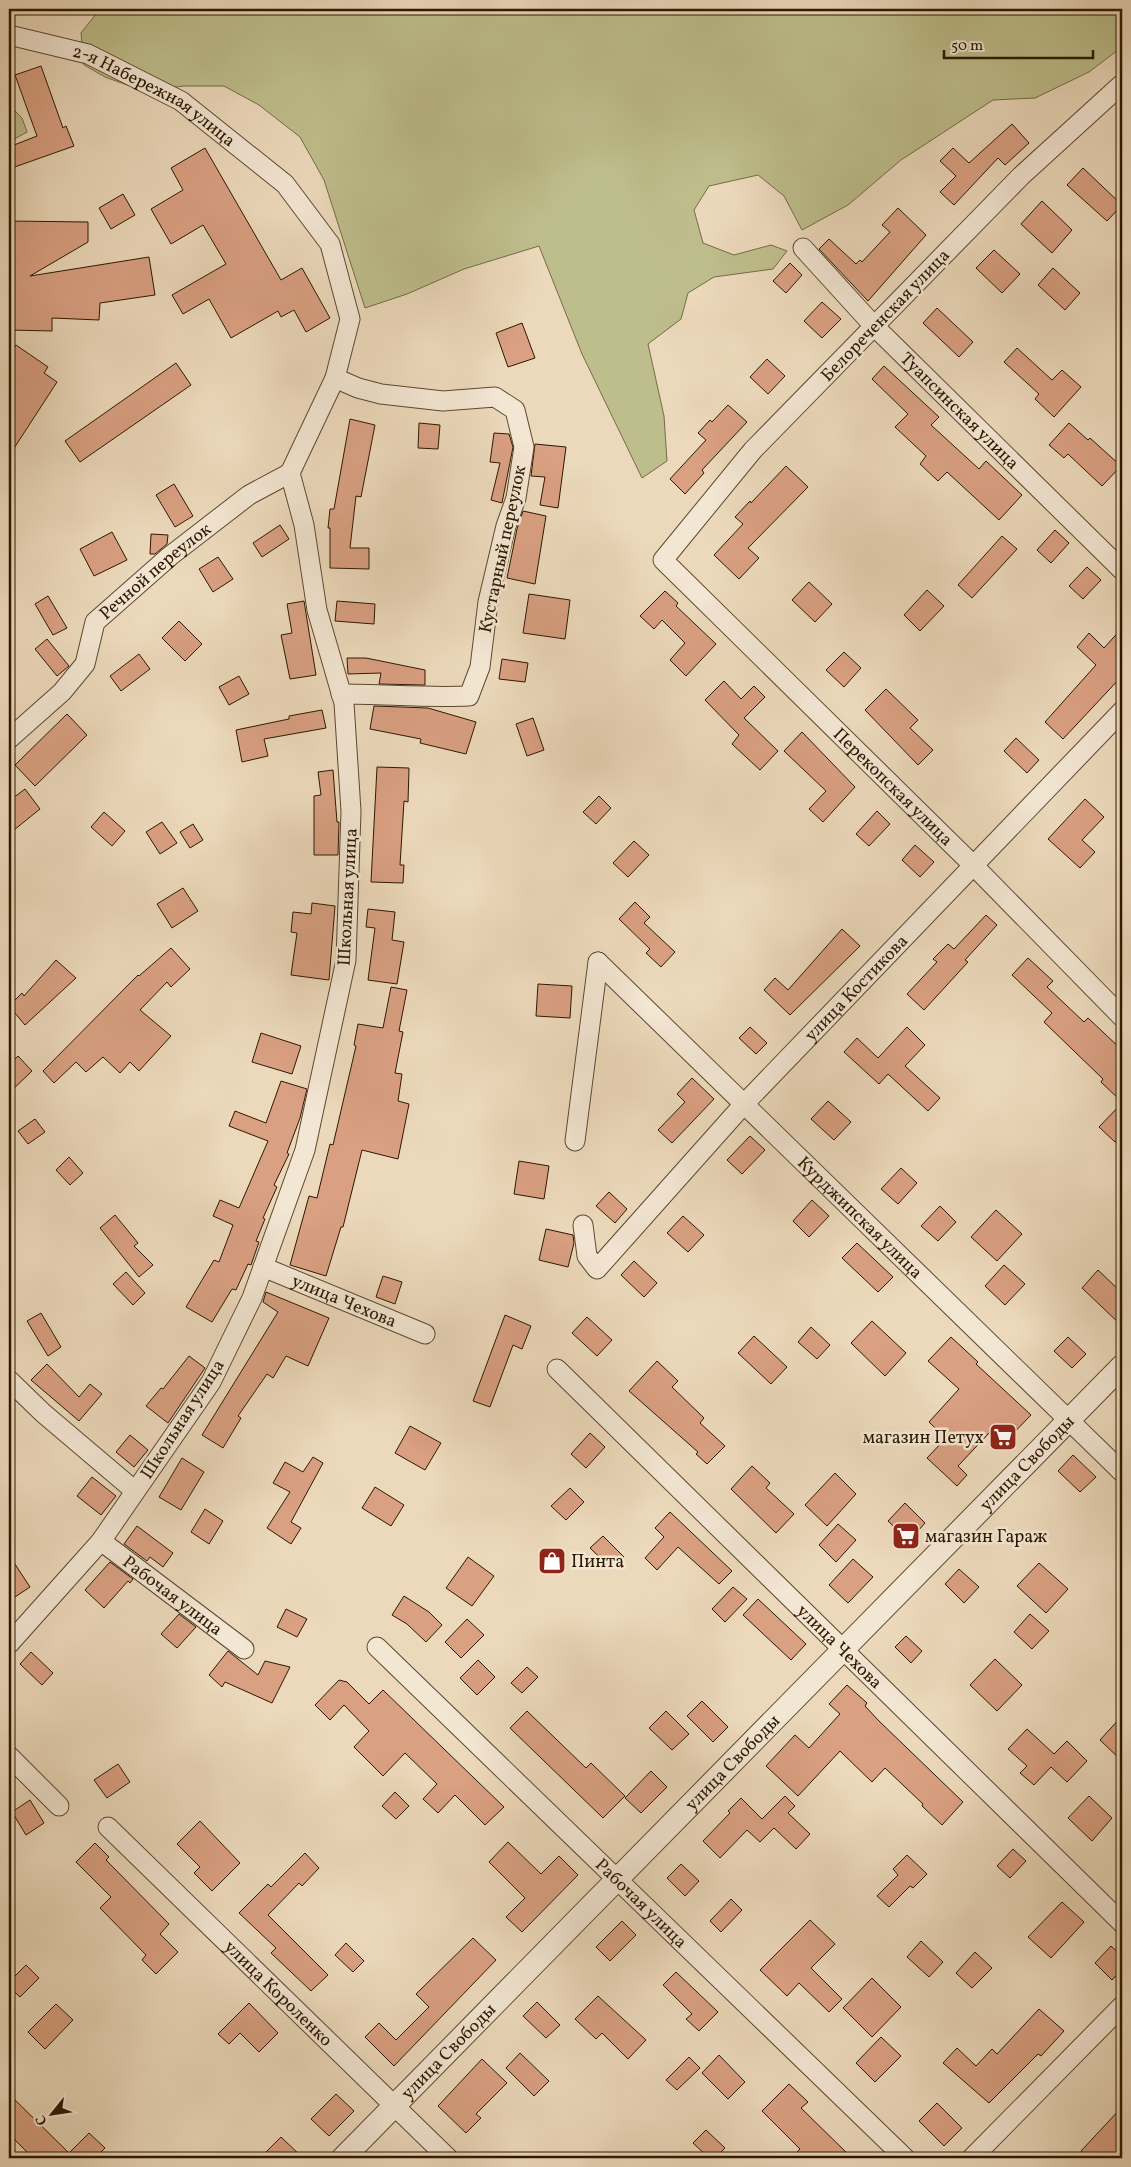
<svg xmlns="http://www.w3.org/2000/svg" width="1131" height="2167" viewBox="0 0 1131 2167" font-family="Vollkorn,serif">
<rect width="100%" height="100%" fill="#ecd9bb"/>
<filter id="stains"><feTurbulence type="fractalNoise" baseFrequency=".004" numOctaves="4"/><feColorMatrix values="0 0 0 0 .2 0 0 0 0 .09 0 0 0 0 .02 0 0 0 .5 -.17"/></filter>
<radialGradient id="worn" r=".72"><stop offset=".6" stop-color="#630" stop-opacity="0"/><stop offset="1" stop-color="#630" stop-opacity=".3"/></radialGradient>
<path fill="#bebe8c" stroke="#756b46" d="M100 9H1122V47L1089 72 1035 98 993 100 901 160 848 205 802 230 784 196 758 175 709 186 694 210 703 243 734 255 771 245 787 251 773 269 714 277 688 293 681 319 648 344 664 416 667 461 642 478 582 354 539 246 464 269 407 294 365 308 324 180 300 137 259 105 224 86H184L144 91 105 77 84 65 81 33Z
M13 109 22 118 27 132 9 142V111Z"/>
<path fill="#d9a082" stroke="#2c1800" d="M41 66 63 128 66 126 74 146 9 169V147L37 136 15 75Z
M1012 124 1029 143 1005 165 998 158 954 205 940 192 956 176 940 161 953 148 969 163Z
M205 148 281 280 302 268 330 318 306 332 294 310 281 317 278 311 231 338 209 299 183 314 172 295 226 264 203 225 171 244 151 209 183 190 171 168Z
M1083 168 1122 205 1107 221 1067 185Z
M123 194 135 215 111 229 99 208Z
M1042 201 1072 230 1052 253 1021 224Z
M898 208 926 235 868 301 819 249 829 239 856 264 860 260 862 262 890 232 882 225Z
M9 221 88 222V242L30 276 149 257 155 295 100 303 99 320 52 318V331L9 330Z
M994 250 1020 274 1002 293 976 268Z
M790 263 802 275 786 293 773 281Z
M1053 268 1080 293 1065 310 1038 285Z
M822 302 841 319 822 338 804 321Z
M937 308 973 342 959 357 923 323Z
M522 323 535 358 508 367 496 333Z
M16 345 48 367 44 373 57 382 9 456V356Z
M1017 348 1052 380 1062 370 1081 387 1054 417 1035 399 1039 394 1004 362Z
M767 359 785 376 768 394 750 377Z
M176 363 191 385 80 462 65 441Z
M884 366 939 417 931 425 979 469 986 461 1022 495 999 520 947 472 938 481 920 464 926 456 895 427 908 414 872 379Z
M728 405 747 422 702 470 704 473 685 494 670 479 706 440 698 433 710 420 712 422Z
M350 419 375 425 361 497 356 496 350 548H369V569L330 568V528H328L330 509H334Z
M419 423 440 425 438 449 418 448Z
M1069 423 1088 440 1090 438 1121 466 1102 486 1068 454 1064 458 1049 445Z
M494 433 509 434 513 447 502 503 491 500 500 463 490 462Z
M535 444 566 447 558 508 540 505 545 477 531 476Z
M786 466 808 487 748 548 759 558 739 579 714 555 743 524 735 517 750 501 751 503Z
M174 484 193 516 175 527 156 495Z
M523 511 546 516 535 584 507 578 517 529Z
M280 525 289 539 262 557 253 543Z
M1055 530 1069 543 1051 563 1037 550Z
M112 532 127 560 94 576 80 549Z
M151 534 168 535 167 544 155 554H150Z
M1002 536 1017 549 972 598 958 585Z
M218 557 233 579 213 592 199 569Z
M1087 567 1101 580 1083 599 1069 586Z
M809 582 832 604 815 622 792 600Z
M927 590 944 606 920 631 904 615Z
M665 591 678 603 676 606 716 644 686 676 670 660 685 643 662 620 654 629 640 616Z
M529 594 570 600 565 639 523 633Z
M48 596 67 628 53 635 35 604Z
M304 601 316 675 290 679 281 635 292 633 287 604Z
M337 601 375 604 374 624 335 621Z
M179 621 202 644 185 661 162 638Z
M1122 628V676L1063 739 1045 722 1096 665 1077 647 1089 633 1104 648Z
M47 639 69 666 57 676 35 649Z
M844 652 861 668 844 687 826 670Z
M139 654 150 669 121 691 110 676Z
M347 658H366L425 670V685L379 684 381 673 348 674Z
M502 659 528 663 525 682 499 679Z
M239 676 249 694 229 705 219 687Z
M724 681 741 699 754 686 765 697 744 718 778 751 760 770 732 744 739 735 705 700Z
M886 689 918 720 910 728 933 750 918 765 865 710Z
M374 706 428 708 476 722 466 754 420 743 421 739 370 729Z
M322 710 326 728 264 739 268 756 242 762 236 730 289 719V716Z
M67 714 87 735 35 786 15 765Z
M533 718 544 750 527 756 516 724Z
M802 732 855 787 823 822 809 809 826 791 784 751Z
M1016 738 1039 760 1027 773 1004 751Z
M377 767 409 768 408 802 404 801 400 865H404L403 883 371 882Z
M333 770 337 822H339L338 855H314V796L321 795 318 772Z
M25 789 40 809 9 834V801Z
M599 796 611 808 596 824 583 812Z
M1085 799 1104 817 1082 840 1095 852 1080 868 1048 839Z
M877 811 890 824 869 846 856 834Z
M104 812 125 831 112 846 91 827Z
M162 822 177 843 160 854 146 832Z
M193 824 203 840 190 848 180 832Z
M634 841 649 855 628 877 613 863Z
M915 845 934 862 920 877 902 860Z
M183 888 198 911 172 928 157 904Z
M635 902 650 917 644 923 675 952 661 967 646 953 650 949 619 919Z
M312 903 335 906 329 980 291 975 297 933 291 932 293 912 311 914Z
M368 909 395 912 392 940 404 942 397 984 368 980 375 928 366 927Z
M986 915 997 925 965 960 968 962 924 1010 907 994 937 962 933 959 948 944 954 949Z
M842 929 860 946 790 1015 764 990 775 978 788 990Z
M171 948 190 969 171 987 167 982 140 1010 171 1036 139 1071 130 1062 120 1073 103 1057 86 1072 76 1062 54 1083 43 1071 138 975 139 976Z
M1028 958 1053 981 1047 987 1084 1022 1088 1018 1122 1050V1102L1101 1082 1103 1079 1044 1022 1052 1013 1012 975Z
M56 960 76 978 25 1025 9 1006 22 993 24 996Z
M538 984 572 986 570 1018 536 1016Z
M391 987 407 990 399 1031 403 1032 395 1073 402 1074 398 1101 409 1104 398 1159 362 1150 343 1227H341L326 1276 290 1265 309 1196 317 1198 330 1144 333 1145 356 1046 354 1045 358 1024 383 1028Z
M750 1027 767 1043 756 1054 739 1038Z
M907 1027 925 1045 905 1066 940 1098 928 1111 888 1074 879 1084 844 1052 857 1038 878 1058Z
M261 1033 301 1046 292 1074 252 1062Z
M18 1056 32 1071 9 1093V1065Z
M692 1078 714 1099 672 1143 658 1130 685 1102 677 1094Z
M281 1081 307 1089 300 1118 287 1153 289 1154 274 1185 277 1187 263 1218 265 1219 256 1241 259 1242 251 1265 248 1264 236 1290 232 1289 212 1322 186 1307 214 1260 219 1262 233 1225 213 1216 220 1200 239 1208 268 1141 229 1126 235 1111 266 1123Z
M828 1101 851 1122 834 1140 811 1119Z
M1122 1103V1134L1115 1142 1099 1127Z
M35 1119 45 1132 28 1144 18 1131Z
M750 1136 765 1150 742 1174 727 1160Z
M69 1157 83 1173 70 1185 56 1170Z
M519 1161 549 1166 544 1199 514 1194Z
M901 1168 917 1183 898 1204 881 1189Z
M609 1192 627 1209 615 1223 596 1206Z
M812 1200 829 1216 809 1237 793 1221Z
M940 1206 956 1222 938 1241 921 1226Z
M996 1210 1022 1234 997 1261 971 1237Z
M115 1215 138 1243 134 1246 153 1265 139 1277 100 1228Z
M683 1216 704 1235 688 1252 667 1233Z
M546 1229 573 1235 574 1243 568 1267 539 1260Z
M857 1243 893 1277 878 1292 842 1258Z
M634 1261 657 1283 644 1297 621 1275Z
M1004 1265 1025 1284 1005 1305 985 1286Z
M1098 1270 1122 1293V1326L1082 1288Z
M126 1272 145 1293 133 1305 113 1284Z
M383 1276 402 1282 395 1304 376 1297Z
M266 1292 329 1318 308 1366 286 1356 273 1378 267 1374 238 1416 241 1418 223 1448 202 1435 278 1312 263 1302Z
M41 1313 61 1347 48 1356 27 1321Z
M505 1315 531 1326 522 1349 513 1345 490 1407 473 1401Z
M587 1317 612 1340 597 1356 572 1333Z
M872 1321 906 1353 885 1376 851 1343Z
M811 1327 830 1345 817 1359 798 1342Z
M754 1336 787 1367 771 1384 738 1353Z
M951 1337 978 1362 976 1364 1031 1415 1004 1443 991 1431 958 1466 967 1475 957 1486 927 1458 946 1438 929 1422 959 1389 928 1361Z
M1068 1337 1086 1354 1072 1368 1054 1351Z
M189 1356 205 1368 168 1423 146 1406 161 1388 163 1389Z
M657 1361 678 1381 672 1387 704 1418 700 1423 725 1446 707 1464 696 1454 698 1452 629 1391Z
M47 1364 79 1397 90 1384 102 1394 79 1421 31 1380Z
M410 1426 441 1443 425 1470 395 1453Z
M590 1433 605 1447 586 1468 571 1454Z
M130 1435 148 1450 134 1467 116 1452Z
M1073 1455 1096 1477 1080 1492 1058 1471Z
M313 1457 323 1463 291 1522 301 1528 291 1544 267 1528 290 1492 273 1483 285 1462 303 1472Z
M182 1458 204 1472 181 1510 159 1497Z
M752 1466 770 1483 766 1488 794 1514 776 1533 731 1489Z
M835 1473 856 1494 827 1526 805 1505Z
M92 1477 116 1496 101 1515 77 1496Z
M375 1487 404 1505 391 1526 362 1508Z
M570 1488 584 1502 566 1520 551 1506Z
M905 1503 925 1523 909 1541 888 1521Z
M205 1509 223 1521 209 1544 191 1532Z
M670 1512 732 1571 719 1584 678 1547 657 1570 645 1558 664 1537 655 1528Z
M838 1524 856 1540 836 1562 819 1545Z
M137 1526 173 1553 163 1567 150 1557 147 1561 124 1544Z
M603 1536 624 1557 612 1569 590 1548Z
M9 1555 30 1587 9 1601Z
M468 1557 494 1576 472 1606 446 1588Z
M853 1559 873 1577 848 1603 829 1585Z
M110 1562 133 1579 130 1583 128 1581 104 1608 85 1590Z
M1039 1563 1068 1589 1046 1613 1017 1586Z
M959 1569 979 1587 964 1603 945 1584Z
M733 1587 747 1599 725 1622 712 1609Z
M404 1596 429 1612 442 1625 426 1642 407 1624 392 1615Z
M758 1599 806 1644 791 1660 743 1615Z
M286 1609 307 1619 297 1637 277 1627Z
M179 1614 196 1627 177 1648 161 1634Z
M1030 1614 1049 1631 1032 1649 1014 1632Z
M467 1619 484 1635 461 1658 445 1642Z
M906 1636 922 1651 911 1663 895 1647Z
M228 1651 258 1675 265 1661 290 1667 272 1703 225 1682 222 1687 209 1675Z
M31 1652 53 1673 42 1685 20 1664Z
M995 1659 1022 1685 997 1711 970 1685Z
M478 1660 495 1677 477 1695 460 1678Z
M527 1667 538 1677 522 1693 511 1683Z
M339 1680 347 1682 369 1704 383 1690 504 1807 485 1825 455 1795 438 1813 423 1799 437 1784 405 1753 383 1776 354 1747 369 1731 344 1705 330 1720 315 1705Z
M847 1685 867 1703 865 1706 879 1721 963 1802 942 1825 922 1806 923 1804 885 1768 872 1782 840 1751 798 1796 766 1766 795 1735 809 1748 840 1714 829 1704Z
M702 1701 728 1727 713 1742 687 1716Z
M527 1711 586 1768 591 1763 625 1796 603 1818 510 1728Z
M666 1711 689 1734 672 1750 649 1728Z
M1122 1716V1761L1100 1740Z
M1027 1729 1054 1754 1067 1741 1087 1761 1067 1782 1051 1767 1034 1785 1020 1773 1027 1766 1008 1749Z
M118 1764 130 1782 107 1798 94 1780Z
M651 1771 667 1787 641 1813 625 1798Z
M395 1792 409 1806 396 1819 382 1806Z
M785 1796 795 1806 788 1813 810 1834 796 1849 774 1828 760 1842 747 1830 720 1858 703 1841 730 1813 728 1811 741 1798 762 1819Z
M1089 1796 1112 1818 1092 1841 1068 1818Z
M30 1800 44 1823 26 1835 12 1812Z
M200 1821 240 1863 212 1891 194 1873 200 1867 177 1844Z
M508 1842 541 1874 559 1856 578 1875 522 1932 506 1917 525 1898 489 1862Z
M95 1843 109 1857 106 1860 169 1924 160 1934 178 1952 156 1974 142 1960 146 1955 100 1908 111 1897 76 1862Z
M1013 1849 1026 1861 1010 1878 997 1866Z
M305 1853 319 1868 302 1886 299 1883 268 1915 328 1975 311 1991 271 1953 276 1948 239 1913 268 1884 271 1887Z
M907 1855 927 1874 913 1888 910 1886 889 1907 877 1896 898 1875 893 1869Z
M681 1864 699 1881 685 1896 667 1878Z
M731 1899 742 1910 721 1932 710 1921Z
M1062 1902 1084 1922 1051 1958 1028 1937Z
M810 1920 835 1944 811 1968 842 1999 829 2012 799 1983 787 1996 760 1970Z
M622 1921 636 1935 610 1961 596 1947Z
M473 1938 496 1960 394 2066 365 2037 379 2023 396 2040 429 2007 416 1994Z
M921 1941 943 1962 929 1977 907 1957Z
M346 1943 364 1961 353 1972 335 1955Z
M1111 1946 1122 1956V1969L1112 1980 1095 1963Z
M975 1952 992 1968 972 1988 956 1973Z
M26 1965 39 1978 20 1997 9 1987V1982Z
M676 1972 718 2012 699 2031 686 2019 692 2014 663 1985Z
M872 1978 901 2007 872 2037 843 2008Z
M598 1996 646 2040 628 2059 602 2033 596 2039 575 2019Z
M537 2002 560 2025 546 2038 523 2016Z
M249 2003 278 2033 259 2052 240 2033 229 2044 218 2034Z
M56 2004 73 2020 45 2049 28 2032Z
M1039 2009 1064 2031 1041 2056 1038 2054 989 2103 943 2063 957 2048 976 2066 992 2049 997 2054Z
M881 2037 901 2056 875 2082 856 2063Z
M520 2053 549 2081 534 2096 506 2068Z
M719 2055 745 2082 728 2099 702 2073Z
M689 2057 700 2068 677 2090 666 2080Z
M482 2059 507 2083 476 2114 481 2118 466 2133 438 2106Z
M789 2084 808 2102 801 2108 852 2158H791L800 2149 762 2111Z
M9 2094 69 2153 89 2133 105 2148 95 2158H33L9 2134Z
M336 2094 354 2111 329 2136 311 2119Z
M937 2103 962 2128 944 2146 919 2121Z
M1122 2107V2158H1089L1081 2151Z
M706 2130 725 2148 715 2158H709L693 2143Z
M281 2137 303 2158H260Z"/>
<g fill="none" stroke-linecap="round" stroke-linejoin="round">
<defs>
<g id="minor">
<path id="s1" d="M9 35 88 54 181 101 285 184 330 244 350 319 335 378 290 473 304 525 317 610 344 703 351 811 346 960 305 1150 252 1298 211 1382 101 1541 9 1644"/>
<path id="s2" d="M1122 84 1021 176 753 450 663 560 973 865 1122 1017"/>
<path id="s3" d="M803 248 874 326 1122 570"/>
<path d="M335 378 358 388 381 394 443 401 495 397 515 410 524 447 516 498 506 526 488 602 480 667 469 696C425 698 385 694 341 694"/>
<path id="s4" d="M9 739 62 692 85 664 95 622 170 556 249 495 290 473"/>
<path id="s5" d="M598 962 1122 1472"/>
<path d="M575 1141 598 962"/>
<path id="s6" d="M583 1225 587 1256 597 1269 744 1104 1122 711"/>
<path id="s7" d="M263 1267 425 1334"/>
<path id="s8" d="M557 1369 1122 1923"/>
<path d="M9 1380 43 1413 135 1491"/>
<path id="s9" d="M101 1541 244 1649"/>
<path id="s10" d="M377 1647 905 2158"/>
<path d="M9 1756 59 1806"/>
<path id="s11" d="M108 1827 448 2158"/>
<path d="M972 2158 1122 2006"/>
</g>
<g id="tertiary">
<path id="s12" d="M343 2158 1122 1366"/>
</g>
</defs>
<use href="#minor" stroke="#5c482f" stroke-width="21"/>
<use href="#tertiary" stroke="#5c482f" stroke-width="24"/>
<use href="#minor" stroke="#f3e6d3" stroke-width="19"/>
<use href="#tertiary" stroke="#f3e6d3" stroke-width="22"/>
</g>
<defs>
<symbol id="supermarket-square" viewBox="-11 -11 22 22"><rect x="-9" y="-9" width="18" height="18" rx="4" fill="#8f2418" stroke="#f3e6d3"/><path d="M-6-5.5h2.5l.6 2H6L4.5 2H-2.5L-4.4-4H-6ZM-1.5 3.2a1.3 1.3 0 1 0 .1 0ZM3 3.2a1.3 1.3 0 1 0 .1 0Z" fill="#fff"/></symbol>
<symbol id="shop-square" viewBox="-11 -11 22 22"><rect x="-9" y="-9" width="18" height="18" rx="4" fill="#8f2418" stroke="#f3e6d3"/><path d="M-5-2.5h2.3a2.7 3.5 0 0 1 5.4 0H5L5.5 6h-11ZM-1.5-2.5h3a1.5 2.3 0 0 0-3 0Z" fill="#fff"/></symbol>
</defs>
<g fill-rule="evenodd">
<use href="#supermarket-square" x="987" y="1421" width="32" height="32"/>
<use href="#supermarket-square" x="890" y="1520" width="32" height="32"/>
<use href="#shop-square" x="536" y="1545" width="32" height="32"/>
</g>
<g text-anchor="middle" stroke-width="5" stroke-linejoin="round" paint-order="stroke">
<g font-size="18" fill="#2c1800" stroke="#f3e6d3">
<text dy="6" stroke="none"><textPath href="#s1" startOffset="159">2-я Набережная улица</textPath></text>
<text transform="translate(885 315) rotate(-46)" y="6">Белореченская улица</text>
<text dy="6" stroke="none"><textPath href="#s3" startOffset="226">Туапсинская улица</textPath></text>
<text transform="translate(502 549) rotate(-78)" y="6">Кустарный переулок</text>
<text dy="6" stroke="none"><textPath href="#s4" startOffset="229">Речной переулок</textPath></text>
<text dy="6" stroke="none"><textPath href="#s2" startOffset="985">Перекопская улица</textPath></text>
<text transform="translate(347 897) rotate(-87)" y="6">Школьная улица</text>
<text dy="6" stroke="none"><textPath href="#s6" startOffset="430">улица Костикова</textPath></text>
<text dy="6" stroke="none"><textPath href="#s5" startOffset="366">Курджипская улица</textPath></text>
<text dy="6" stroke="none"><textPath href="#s7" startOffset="88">улица Чехова</textPath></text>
<text transform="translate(182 1419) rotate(-57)" y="6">Школьная улица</text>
<text dy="6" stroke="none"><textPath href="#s12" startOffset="975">улица Свободы</textPath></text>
<text dy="6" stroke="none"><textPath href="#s9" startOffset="90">Рабочая улица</textPath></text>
<text dy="6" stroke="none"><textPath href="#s8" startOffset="396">улица Чехова</textPath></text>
<text dy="6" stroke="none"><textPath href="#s12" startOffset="555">улица Свободы</textPath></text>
<text dy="6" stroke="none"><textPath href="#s10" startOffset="368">Рабочая улица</textPath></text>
<text dy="6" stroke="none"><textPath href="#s11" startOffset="238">улица Короленко</textPath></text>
<text dy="6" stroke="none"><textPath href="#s12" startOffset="150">улица Свободы</textPath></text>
</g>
<g font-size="18" fill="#2c1800" stroke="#f3e6d3" text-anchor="start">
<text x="984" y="1443" text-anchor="end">магазин Петух</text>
<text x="925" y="1542">магазин Гараж</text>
<text x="571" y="1567">Пинта</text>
</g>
</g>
<rect width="1131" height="2167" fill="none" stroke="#ecd9bb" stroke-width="30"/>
<rect x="10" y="10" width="1111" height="2147" fill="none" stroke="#2c1800" stroke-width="2.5"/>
<rect x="15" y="15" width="1101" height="2137" fill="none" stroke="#2c1800"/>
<g transform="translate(52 2114) rotate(240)" stroke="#f3e6d3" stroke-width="4" paint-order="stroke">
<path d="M0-4L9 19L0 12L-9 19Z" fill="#2c1800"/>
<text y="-8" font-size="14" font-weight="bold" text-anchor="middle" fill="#2c1800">С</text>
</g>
<path d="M944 50v8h149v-8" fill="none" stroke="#2c1800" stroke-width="2.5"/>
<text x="951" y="50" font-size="15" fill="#2c1800" stroke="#f3e6d3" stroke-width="4" paint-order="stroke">50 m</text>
<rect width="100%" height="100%" filter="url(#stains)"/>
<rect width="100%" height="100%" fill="url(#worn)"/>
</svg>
